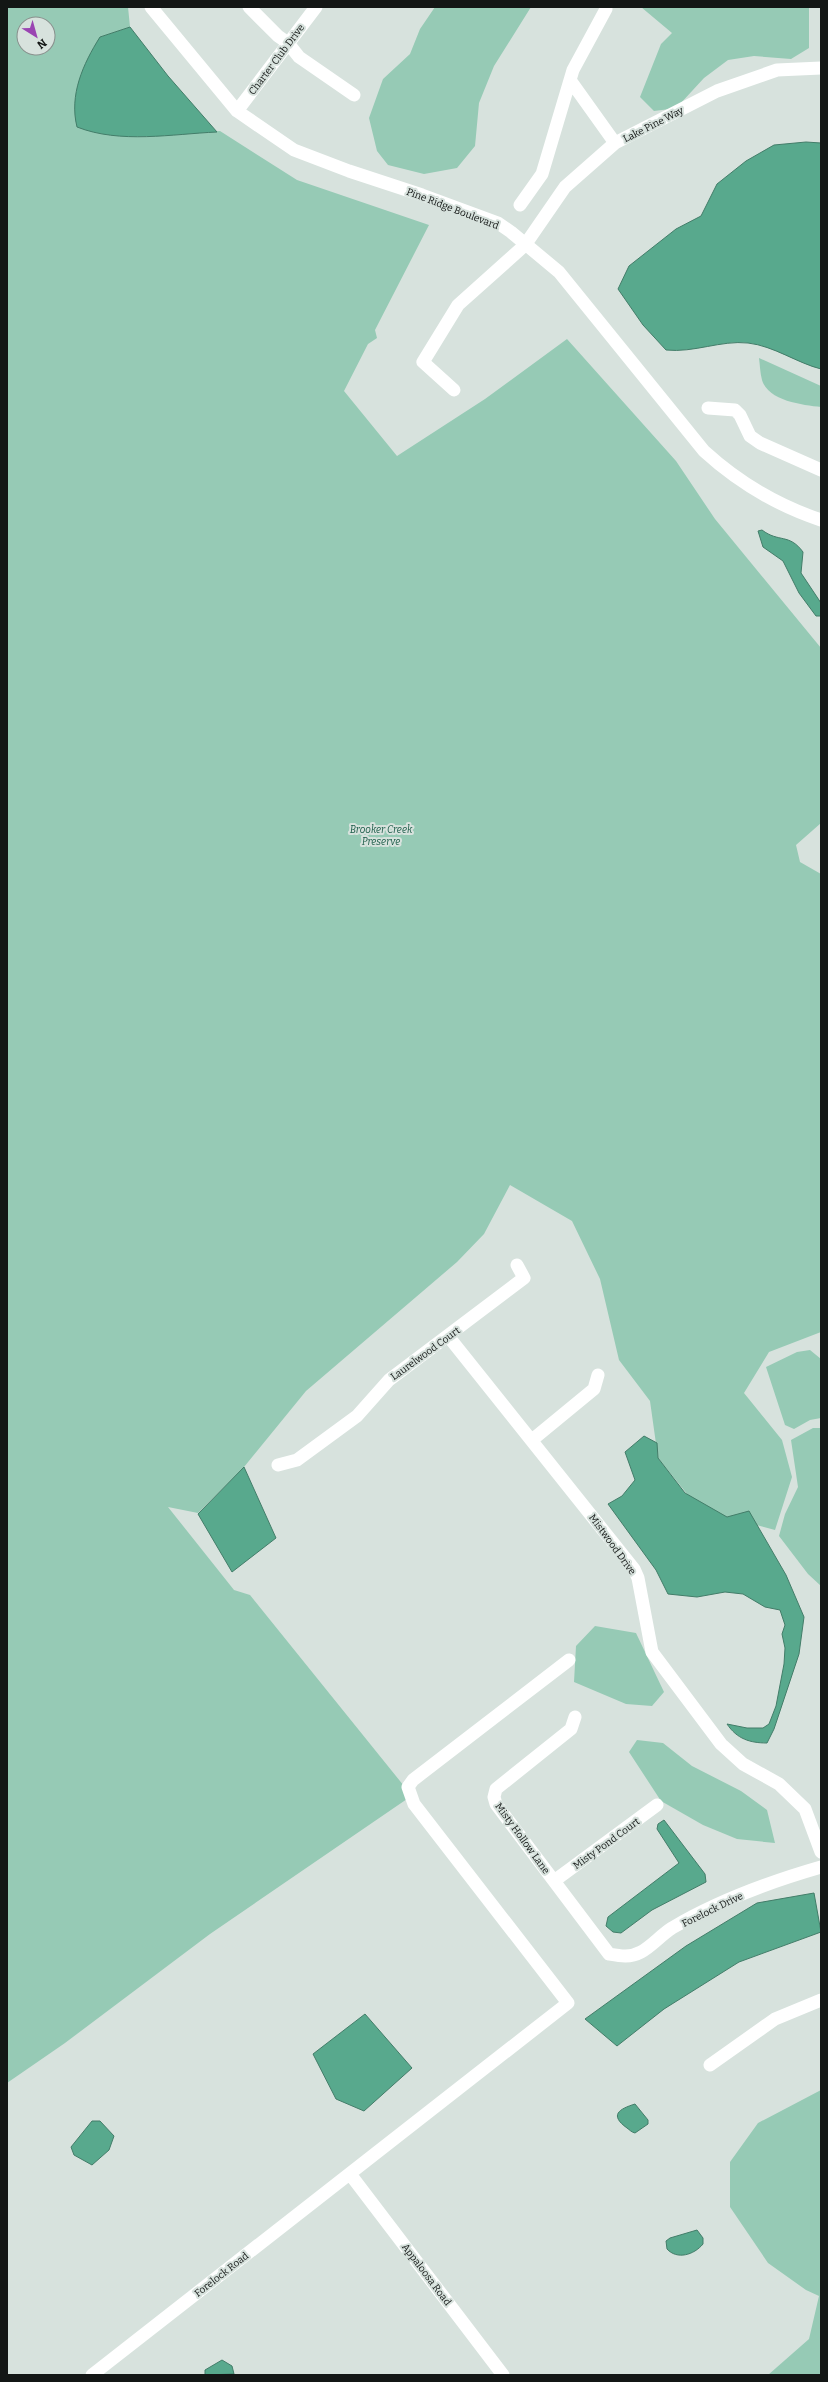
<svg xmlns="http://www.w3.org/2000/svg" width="828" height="2382" viewBox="0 0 828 2382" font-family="Bitter,serif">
<rect width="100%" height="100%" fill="#d7e2dd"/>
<path fill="#96cab5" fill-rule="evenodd" d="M7 7H128L130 27 100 37 106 135 145 137 220 131 297 180 429 225 375 330 377 338 368 344 344 391 397 456 485 399 567 339 676 461 715 519 821 648V823L796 845 800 862 821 874V1332L769 1352 744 1393 782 1440 792 1477 775 1530 700 1510 658 1458 650 1401 619 1360 600 1279 572 1221 510 1185 484 1234 457 1262 306 1391 244 1467 198 1513 168 1507 234 1590 250 1595 404 1786 407 1799 210 1934 65 2043 7 2083ZM24 24H48V48H24Z
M435 7H531L494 66 479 103 475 146 457 168 424 174 388 165 377 151 369 118 383 79 410 54 420 29Z
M641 7H809V48L791 59 754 56 728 60 704 78 680 104 670 109 654 111 640 97 661 44 672 33Z
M759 358 821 386V407C803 405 768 401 762 380 760 373 760 365 759 358Z
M810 1350 821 1359V1418L810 1420 794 1429 785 1425 766 1367 797 1352Z
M813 1428H821V1586L808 1574 779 1536 785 1514 798 1487 791 1440Z
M595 1626 636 1633 664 1692 652 1706 626 1704 574 1682 576 1646Z
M637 1740 663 1743 692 1766 741 1791 767 1810 775 1843 737 1839 703 1825 661 1801 629 1752Z
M821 2090V2375H768L809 2339 819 2296 806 2290 768 2263 730 2207V2162L758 2123Z"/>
<path fill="#58a98d" stroke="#437d69" d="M130 27 168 76 217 132C172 134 120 144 77 127 69 95 83 64 100 37Z
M806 142 821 143V369C797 363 774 346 748 343 721 340 694 353 666 350L643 325 618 289 629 266 676 229 701 216 717 184 746 161 774 145Z
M762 530C779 543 789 533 803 552L801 573 821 603V616H816L799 593 783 561 763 547 758 531Z
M644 1436 657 1443 658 1458 685 1493 727 1517 749 1511 786 1575 804 1617 799 1654 774 1729 767 1743C750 1743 737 1739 727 1724L747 1728H763L769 1724 776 1706 784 1664 785 1648 782 1634 785 1625 780 1610 765 1607 743 1594 725 1592 697 1597 668 1594 656 1570 608 1504 622 1496 635 1480 625 1452Z
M244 1467 276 1538 232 1572 198 1514Z
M664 1820 705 1874 706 1882 652 1910 621 1933 613 1932 606 1926 608 1917 679 1863 657 1829 658 1824Z
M814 1893 821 1932 739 1962 664 2009 617 2046 585 2019 686 1946 757 1903Z
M365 2014 412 2068 364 2111 336 2099 313 2054Z
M635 2104 648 2120V2124L635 2133C631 2132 630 2130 627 2128 609 2115 619 2109 635 2104Z
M92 2121H100L114 2136 109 2150 92 2165 74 2155 71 2147Z
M697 2230 703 2238V2244C694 2255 677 2260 667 2249L666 2241 670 2238Z
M222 2360 232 2366 234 2374 205 2375V2370Z"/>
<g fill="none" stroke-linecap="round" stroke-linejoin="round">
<path stroke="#fff" stroke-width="13" d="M151 7 237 111 294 150 349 171 422 195 498 223 511 232 559 272 704 451C739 483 776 505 821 520
M249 7 278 36 288 43 299 57 354 95
M570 80 615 143
M237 111 316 7
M520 205 542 174 573 70 606 9
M454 390 423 362 458 305 525 245 565 187 615 143 717 91 777 70 821 68
M708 408 735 410 740 415 750 436 760 443 821 470
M448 1336 634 1569 638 1578 652 1652 721 1744 743 1764 779 1784 805 1809 821 1852
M532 1440 594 1389 598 1375
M278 1465 297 1460 357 1416 389 1380 524 1278 517 1265
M575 1717 571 1729 496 1789 494 1797 496 1804 609 1954C620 1956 630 1958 641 1952 652 1946 661 1935 672 1928 719 1900 769 1882 821 1867
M554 1881 657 1805
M710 2065 775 2019 821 2000
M350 2174 503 2375
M92 2375 568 2003 414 1804 408 1787 413 1780 569 1660"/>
</g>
<g text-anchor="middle" stroke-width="4" stroke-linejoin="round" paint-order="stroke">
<g font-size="10" fill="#131615" stroke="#d7e2dd">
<text transform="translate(276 59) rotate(-53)" y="4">Charter Club Drive</text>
<text transform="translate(653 124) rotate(-27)" y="4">Lake Pine Way</text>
<text transform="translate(453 208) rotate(21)" y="4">Pine Ridge Boulevard</text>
<text transform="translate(425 1353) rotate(-36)" y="4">Laurelwood Court</text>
<text transform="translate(613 1544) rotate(54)" y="4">Mistwood Drive</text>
<text transform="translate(523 1838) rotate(54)" y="4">Misty Hollow Lane</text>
<text transform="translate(606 1843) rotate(-36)" y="4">Misty Pond Court</text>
<text transform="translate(712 1909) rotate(-26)" y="4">Forelock Drive</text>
<text transform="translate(221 2274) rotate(-38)" y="4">Forelock Road</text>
<text transform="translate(427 2274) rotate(53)" y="4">Appaloosa Road</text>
</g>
<g font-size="10" font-style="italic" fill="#195a46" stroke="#d7e2dd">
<text x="381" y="833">Brooker Creek<tspan x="381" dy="12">Preserve</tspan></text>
</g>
</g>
<rect width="828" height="2382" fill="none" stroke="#131615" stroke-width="16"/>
<g transform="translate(36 36) rotate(143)"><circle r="19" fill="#d7e2dd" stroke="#89908d"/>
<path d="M0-3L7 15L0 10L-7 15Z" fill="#9a44b2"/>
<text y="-6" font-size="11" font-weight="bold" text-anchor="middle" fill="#131615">N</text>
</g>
</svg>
